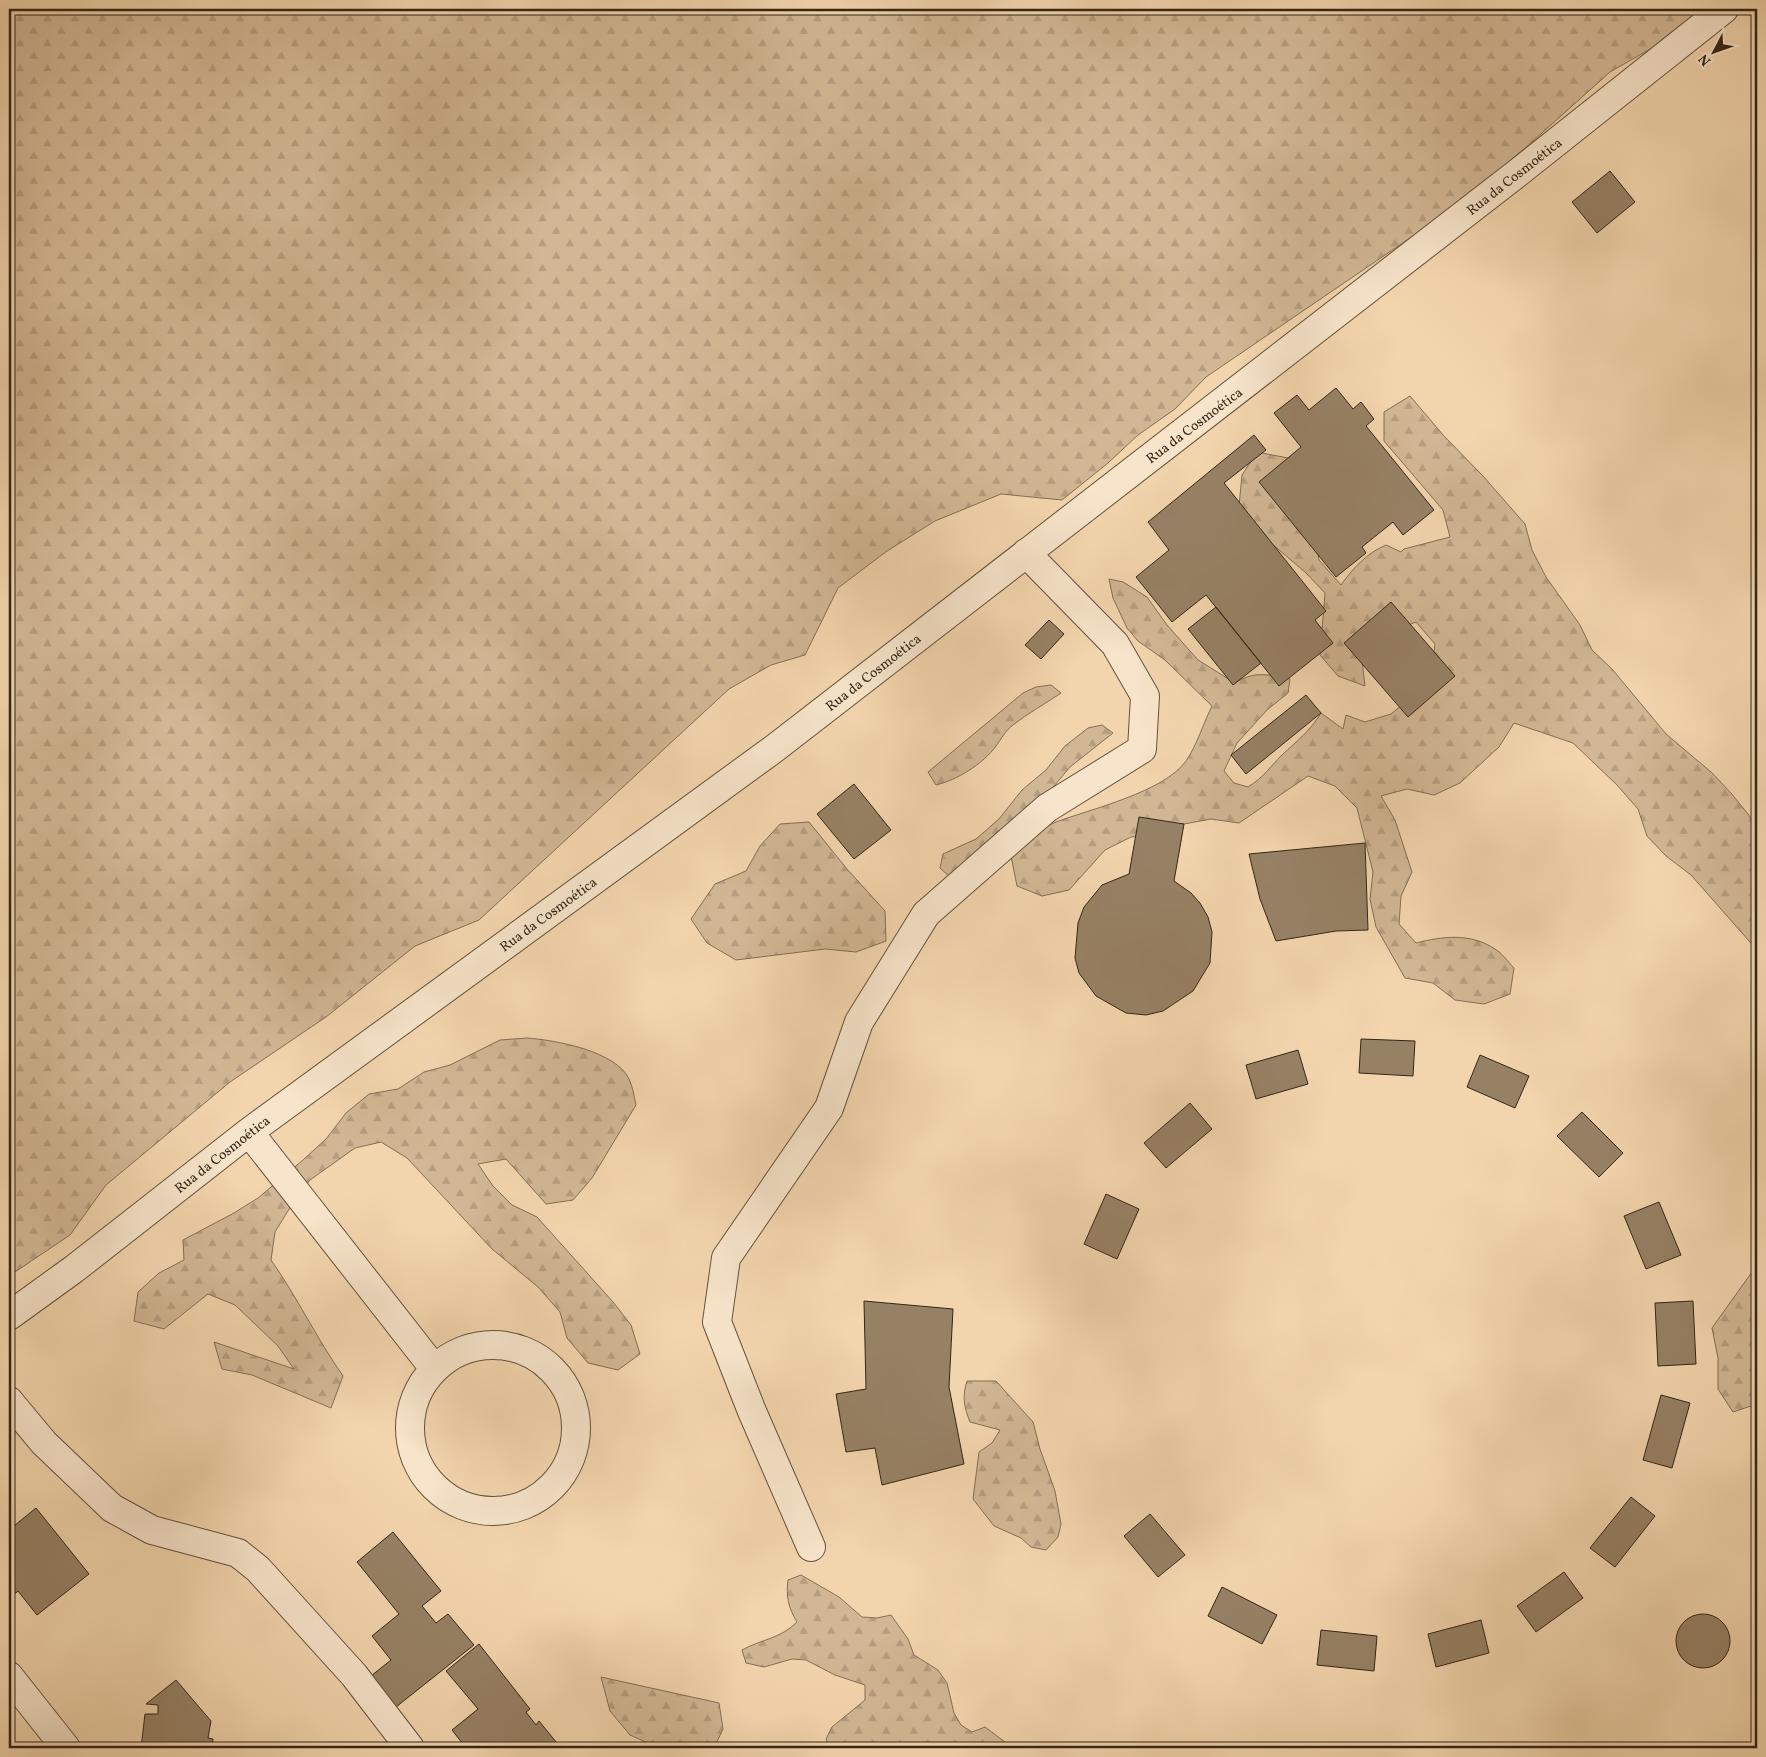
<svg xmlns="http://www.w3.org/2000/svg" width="1766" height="1757" viewBox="0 0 1766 1757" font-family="Vollkorn,serif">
<defs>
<pattern id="forest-firs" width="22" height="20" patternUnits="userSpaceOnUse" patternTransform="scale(1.25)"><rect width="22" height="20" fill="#d2b794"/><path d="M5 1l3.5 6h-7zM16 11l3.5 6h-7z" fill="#b59d7f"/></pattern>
</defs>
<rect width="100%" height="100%" fill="#f3d5ad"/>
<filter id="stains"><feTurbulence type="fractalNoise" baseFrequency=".004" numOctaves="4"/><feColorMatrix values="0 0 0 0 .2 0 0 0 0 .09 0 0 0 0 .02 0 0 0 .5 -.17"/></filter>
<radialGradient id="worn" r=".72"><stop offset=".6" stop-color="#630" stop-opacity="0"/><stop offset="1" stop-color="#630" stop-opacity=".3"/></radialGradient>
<path fill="url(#forest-firs)" stroke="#826f56" d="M9 9H1706L1659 44 1610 72 1485 184 1435 221 1206 377 1175 409 1138 435 1108 463 1062 500 1001 494 935 521 887 551 838 588 805 655 771 665 729 689 479 920 415 946 326 1017 230 1082 106 1185 70 1235 9 1276Z
M1410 396 1444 436 1483 476 1525 524 1532 550 1546 577 1580 625 1592 650 1612 669 1666 734 1711 772 1730 792 1748 814 1757 828V950L1691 875 1666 856 1647 836 1638 809 1617 785 1573 743 1514 723 1499 747 1460 783 1434 795 1407 789 1381 796 1395 820 1412 872 1401 896 1399 924 1416 943C1443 936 1471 933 1495 949 1502 953 1508 962 1514 968L1510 994 1484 1004 1455 1000 1433 983 1405 978 1376 927 1370 899 1373 872 1357 808 1335 786 1308 776 1239 823 1211 819 1184 824 1160 835 1131 837 1105 850 1069 890 1042 896 1017 886 1011 856C1024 844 1039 829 1056 822 1091 809 1164 792 1186 761 1197 745 1203 724 1212 706L1165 660 1138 641 1127 628 1113 598 1109 579 1123 582 1147 597 1167 625 1198 660 1235 683C1256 670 1267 675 1290 679L1288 693 1267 710 1237 743 1224 771 1234 783 1248 787C1264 777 1269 768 1282 755 1296 742 1311 730 1321 713L1343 729 1346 715 1365 722 1391 714 1414 695 1431 673 1435 644 1416 622 1388 633 1362 660 1365 686 1338 676 1320 655 1325 593 1305 572 1258 532 1239 506 1242 475 1257 452 1288 458 1317 547 1319 560 1341 585C1353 568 1367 553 1386 545L1401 552 1404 549 1450 537 1443 510 1384 441V412Z
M1051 685 1061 693C1045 704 1028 713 1013 725 1005 731 1002 738 996 746 983 764 957 780 936 785L928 772 1023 693 1036 687Z
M1102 725 1113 733 1070 767 1049 792 1025 812 1012 819 952 879 940 868 943 854 976 839 999 819 1022 790 1046 770 1065 746 1088 728Z
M809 822 847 869 885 911 886 941 856 952 825 949 736 960 707 943 691 919 715 884 746 871 760 846 780 824Z
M527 1038C555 1040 616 1051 629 1079 633 1087 634 1097 636 1105L592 1178 573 1200 546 1204 506 1159 478 1164 493 1186 512 1205 537 1217 613 1302 631 1325 640 1354 618 1370 588 1363 567 1338 560 1312 538 1287 492 1249 407 1158 381 1142 355 1148 310 1180 291 1206 275 1232 271 1260C297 1297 317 1339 343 1376L331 1408 252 1375 222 1369 214 1342 294 1369 278 1346 235 1305 208 1294 164 1329 134 1321 138 1292 159 1273 184 1260 183 1240 234 1213 258 1198 303 1160 326 1139 346 1113 369 1094 398 1089 424 1072 450 1065 500 1040Z
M1757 1265V1404L1733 1412 1718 1389V1358L1712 1328Z
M967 1381H996L1033 1422 1040 1449 1055 1491 1061 1524 1058 1537 1046 1550 1031 1547 1021 1538 994 1526 973 1499 979 1452 992 1443 1000 1430 970 1422C964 1407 962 1397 967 1381Z
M801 1575 839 1597 862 1617 877 1618 891 1615 908 1639 914 1655 938 1670 947 1683 954 1713 961 1725 972 1732 985 1727 1013 1748H830L826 1739 832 1727 865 1700V1685L835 1675 806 1660 792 1659 764 1667 746 1663 742 1650C762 1639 780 1639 797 1622 788 1607 786 1597 788 1580Z
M601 1677 719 1703 723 1729 714 1748H659L630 1735 610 1711Z"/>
<path fill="#978165" stroke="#332718" d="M1610 171 1635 202 1597 233 1572 202Z
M1336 388 1353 409 1361 402 1374 419 1366 426 1434 510 1403 535 1393 522 1362 547 1366 553 1336 577 1259 482 1301 447 1274 413 1297 395 1309 410Z
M1254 435 1266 450 1224 483 1326 611 1315 620 1333 643 1279 686 1206 595 1172 622 1136 577 1169 550 1148 522Z
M1391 602 1455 676 1408 717 1344 643Z
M1216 607 1261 663 1233 685 1188 629Z
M1049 620 1064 634 1041 659 1025 645Z
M1306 695 1321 713 1246 774 1231 755Z
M854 784 891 830 854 859 817 814Z
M1139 817 1184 824 1174 881 1191 893 1200 903 1208 917 1212 932 1210 963 1193 991 1163 1011 1146 1015 1126 1013 1096 996 1079 973 1075 958 1078 923 1084 907 1102 885 1129 874Z
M1365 843 1368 930 1336 931 1276 941 1260 899 1249 854Z
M1361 1039 1415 1041 1413 1076 1359 1073Z
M1298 1050 1308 1084 1256 1099 1246 1065Z
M1480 1055 1529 1076 1515 1108 1467 1087Z
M1190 1103 1212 1129 1166 1168 1144 1143Z
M1582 1112 1623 1153 1599 1177 1557 1136Z
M1106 1194 1139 1209 1117 1259 1084 1244Z
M1659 1202 1681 1255 1646 1269 1624 1216Z
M864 1301 953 1309 949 1387 964 1464 882 1485 875 1448 846 1452 836 1394 866 1389Z
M1693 1301 1696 1364 1658 1366 1655 1303Z
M1661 1395 1690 1403 1672 1468 1643 1460Z
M1631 1497 1655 1516 1615 1567 1590 1548Z
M36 1508 89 1574 37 1615 18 1591 9 1599V1530Z
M1150 1514 1185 1555 1158 1577 1124 1536Z
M393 1532 441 1591 422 1606 436 1623 448 1614 474 1645 396 1707 371 1676 391 1660 372 1636 399 1614 357 1562Z
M1564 1572 1583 1598 1536 1632 1517 1606Z
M1222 1587 1277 1615 1262 1644 1208 1616Z
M1676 1641a27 27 0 1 1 54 0a27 27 0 1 1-54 0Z
M1481 1620 1489 1653 1436 1667 1428 1634Z
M1321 1630 1377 1636 1374 1671 1317 1665Z
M479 1644 530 1709 526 1712 536 1725 539 1721 561 1748H466L452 1730 478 1709 446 1671Z
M176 1680 211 1721 208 1738 213 1739 212 1748H141L145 1714H158V1705L146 1704Z
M1757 1741V1748H1743Z"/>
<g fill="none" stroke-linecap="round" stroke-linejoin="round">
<defs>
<path id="minor" d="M249 1132 433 1367
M9 1316 74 1269 249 1132 775 748 1515 175 1724 9
M410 1428a83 83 0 1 1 166 0a83 83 0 1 1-166 0Z
M9 1401 44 1443 112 1508 152 1530 238 1553 258 1569 354 1675 410 1748
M811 1547 751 1409 717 1322 726 1258 829 1108 859 1022 926 914 1047 808 1142 749 1145 696 1115 644 1026 553
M9 1676 66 1748"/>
</defs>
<use href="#minor" stroke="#63523d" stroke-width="30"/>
<use href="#minor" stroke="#f7e4ca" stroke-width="28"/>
</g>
<g text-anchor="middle" stroke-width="5" stroke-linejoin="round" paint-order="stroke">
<g font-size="14" fill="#332718" stroke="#f7e4ca">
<text transform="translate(1514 176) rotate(-38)" y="5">Rua da Cosmoética</text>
<text transform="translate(1194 425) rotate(-37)" y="5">Rua da Cosmoética</text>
<text transform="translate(873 672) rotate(-38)" y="5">Rua da Cosmoética</text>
<text transform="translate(548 914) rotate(-36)" y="5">Rua da Cosmoética</text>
<text transform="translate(222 1154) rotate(-38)" y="5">Rua da Cosmoética</text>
</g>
</g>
<rect width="1766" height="1757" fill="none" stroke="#f3d5ad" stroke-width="30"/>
<rect x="10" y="10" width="1746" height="1737" fill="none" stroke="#332718" stroke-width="2.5"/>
<rect x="15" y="15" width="1736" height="1727" fill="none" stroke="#332718"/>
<g transform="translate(1714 52) rotate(229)" stroke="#f7e4ca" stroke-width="4" paint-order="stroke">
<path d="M0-4L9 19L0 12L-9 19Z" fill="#332718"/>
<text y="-8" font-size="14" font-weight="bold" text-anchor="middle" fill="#332718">N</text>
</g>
<rect width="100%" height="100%" filter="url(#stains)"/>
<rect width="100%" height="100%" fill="url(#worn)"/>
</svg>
